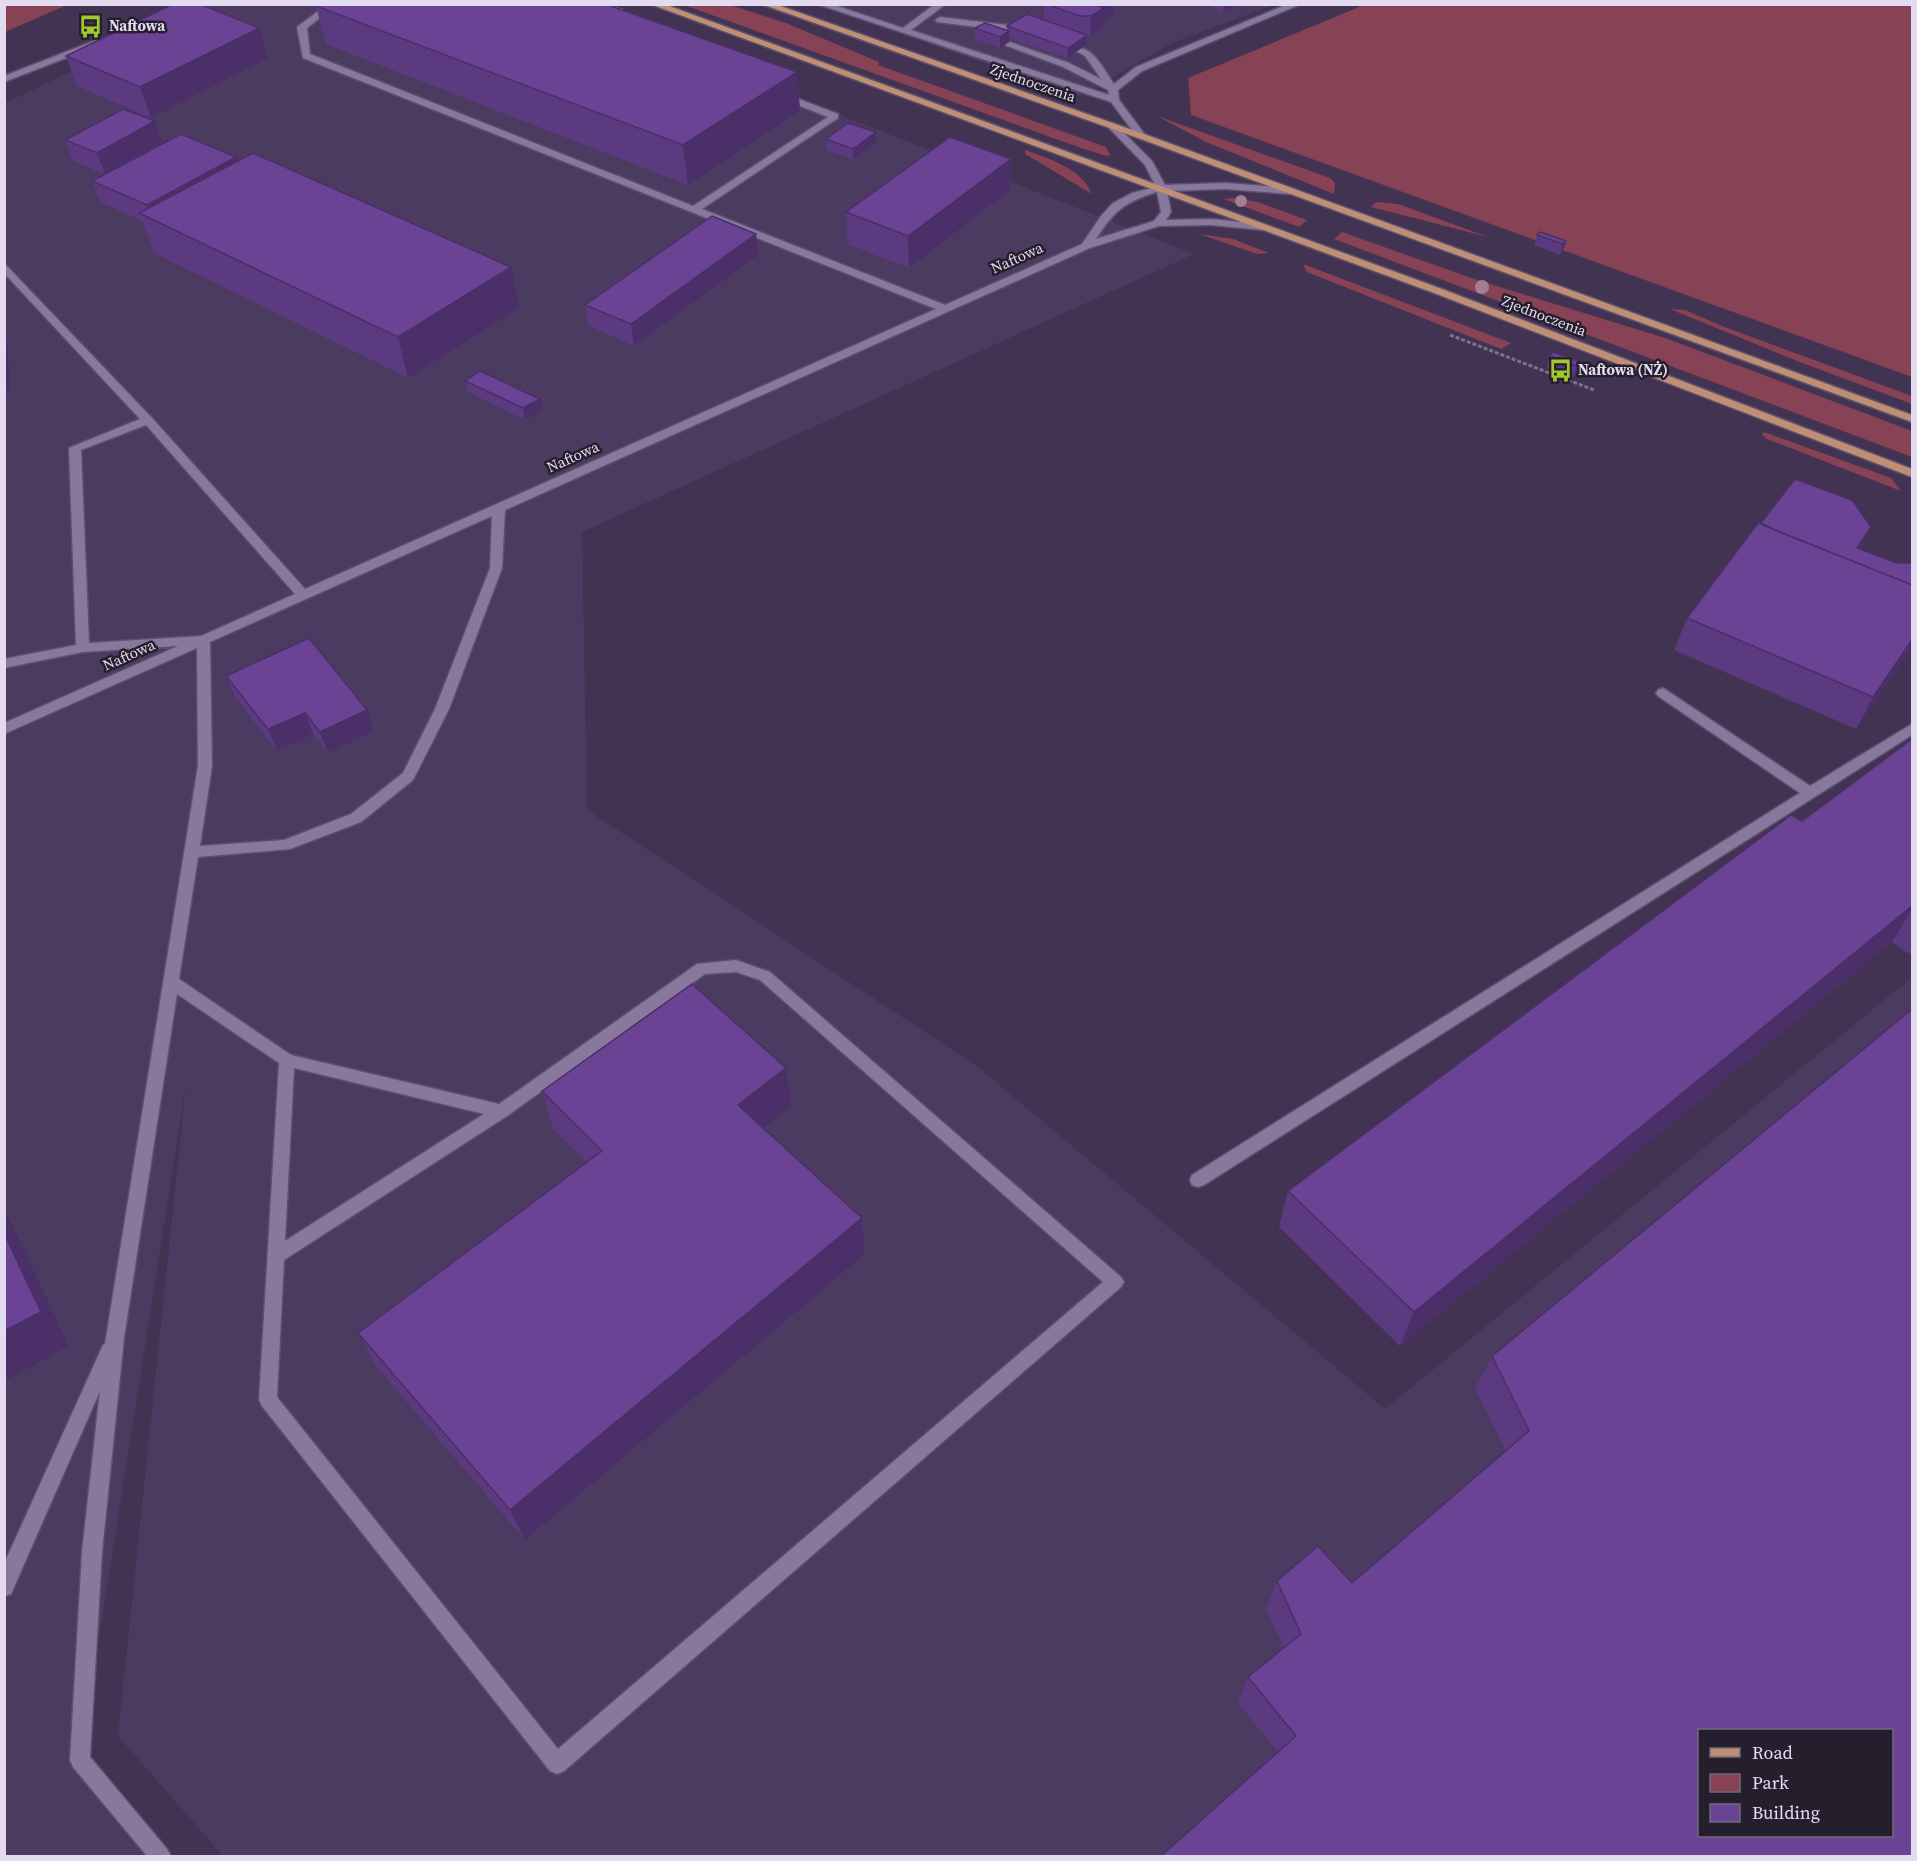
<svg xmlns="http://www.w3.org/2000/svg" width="1917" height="1861" viewBox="0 0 1917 1861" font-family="'Source Serif 4',serif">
<rect width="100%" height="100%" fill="#423353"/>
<path fill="#4c3b61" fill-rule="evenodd" d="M211 5H560L1194 254 582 532 587 810 978 1067 1385 1409 1910 979 1912 981V1856H223L118 1736 186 1084 80 1760 160 1856H5V103ZM1700 1730H1892V1836H1700Z
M817 5H1273L1172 43 1080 96Z"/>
<path fill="#884255" d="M5 4H67V5L5 32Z
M684 5H730L786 23 879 62 878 65 1106 147 1110 155 1107 156 1081 148Z
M1364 5H1912V377L1191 115 1188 78Z
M1157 116 1330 178 1335 183 1334 194 1206 142Z
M1025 150C1050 159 1081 168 1092 194L1025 154Z
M1232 198 1258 202 1307 220 1299 227 1224 199Z
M1376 202 1398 204 1488 237 1371 207Z
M1342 232 1477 280 1665 338 1912 431V457L1334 239Z
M1199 234 1233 239 1269 253 1257 254Z
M1303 264 1511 343 1501 349 1307 272Z
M1670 309 1685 310 1727 328 1912 396V404L1797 361Z
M1764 432 1891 478 1901 491 1767 439 1762 435Z"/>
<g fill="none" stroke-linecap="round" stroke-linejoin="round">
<defs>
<path id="minor" d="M328 4H338L307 28 310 54 693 206 828 117 777 97V93H783L838 114V118L702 209 945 305 1082 244 1101 216 1113 203 1132 193 1156 187 1145 165 1109 128V124H1115L1152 161 1165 185 1225 183 1291 188 1296 191 1291 194 1225 189 1167 191 1171 212 1166 220 1211 219 1263 224 1268 227 1263 230 1211 225 1159 226 1090 248 505 510 502 568 449 709 413 780 361 822 290 849 198 857 179 979 291 1055 499 1104 697 964 736 960 770 972 1121 1277 1124 1282 1121 1287 564 1771 557 1774 550 1771 262 1406 259 1400 279 1063 177 994 124 1338 102 1552 90 1757 167 1849 171 1856H147L73 1767 70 1760 82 1552 100 1391 11 1594 4 1596V1564L103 1345 105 1344 198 766 197 648 4 734V723L178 646 83 652 4 668V659L76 645 69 448 140 419 4 273V263L152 418 305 589 936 309 303 58 297 27ZM1157 192 1161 212 1154 221 1096 239C1114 211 1124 202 1157 192ZM146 425 295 594 201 636 89 643 81 450ZM492 516 490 568 435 709 403 773 351 814 284 840 200 846 212 766 210 642ZM736 972 760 980 1103 1282 558 1749 277 1397 284 1260 507 1116 705 974ZM294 1068 484 1114 285 1241Z
M817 4H831L903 28 935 4H946L911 30 1109 95 1108 90 1063 67 1002 44 1010 42 1069 63 1101 79 1085 56 1074 50C1090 40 1106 73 1114 84L1136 67 1288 4H1301L1142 71 1118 90 1119 100 1146 136 1141 139 1138 138 1111 102Z
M940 17 1016 26 1021 29 1016 32 937 22 935 20Z
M99 39 102 40V44L4 82V76Z
M1663 688 1810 786 1912 724V735L1204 1185 1198 1187 1192 1185 1190 1180 1192 1175 1800 793 1658 696 1656 693 1658 690Z"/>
<path id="major" d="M650 4H664L1442 289 1912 469V477L1434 293Z
M761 4H775L1144 134 1912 415V422L1138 138Z"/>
</defs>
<use href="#minor" stroke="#5c506b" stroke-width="3"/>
<use href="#major" stroke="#5c506b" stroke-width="3"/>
<path stroke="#7d718c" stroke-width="2" stroke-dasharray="3 2" stroke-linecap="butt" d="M606 4 623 10"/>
<path stroke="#7d718c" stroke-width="3" stroke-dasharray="4 2" stroke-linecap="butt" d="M1450 335 1594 390"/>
<use href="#minor" fill="#88789d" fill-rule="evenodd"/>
<use href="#major" fill="#be8e75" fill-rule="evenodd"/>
</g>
<g fill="#a47f94">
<circle cx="1241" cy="201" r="6"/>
<circle cx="1482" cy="287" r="7"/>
</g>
<path fill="#5b3a7f" d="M1044 4H1114V16L1103 22V28L1090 37H1087L1086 45 1067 58 1009 38V42L1000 48 975 39V28L1007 31V26L1044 20Z
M1207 4H1244L1223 13Z
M316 6 797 72 800 111 688 185 326 44Z
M259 28 268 58 151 118 77 86 66 56Z
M826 139 876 143 853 159 827 150Z
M65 140 162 142 131 160 236 157 237 161 519 308 408 378 154 253 142 221 100 202 92 181 104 174 73 161Z
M1010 190 909 268 847 244 846 212Z
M756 234 758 255 634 346 589 326 585 305Z
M1537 235 1566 241 1563 251 1560 255 1534 245Z
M1550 356 1580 362 1577 373 1573 377 1547 367Z
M465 381 540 399 543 410 525 420 468 392Z
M1795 479 1860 550 1897 563H1912V647L1856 729 1674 650 1687 618Z
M226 676 367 710 374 731 328 753 313 734 277 751 235 697Z
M1912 739V956L1892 942 1400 1346 1279 1227 1288 1191 1802 821Z
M786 1068 791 1106 763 1127 862 1218 865 1254 525 1540 376 1366 358 1333 587 1162 553 1129 542 1091Z
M1492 1356 1912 1857 1278 1752 1238 1703 1248 1677 1284 1648 1266 1609 1277 1581 1352 1583 1506 1451 1475 1389Z"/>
<path fill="#4a2f68" d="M1100 4H1114V16L1103 22V28L1090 37 1091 16Z
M1224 4H1244L1223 13Z
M259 28 268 58 151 118 140 87Z
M1009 31V42L1000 48V37Z
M1087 35 1086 45 1067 58 1068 48Z
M797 72 800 111 688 185 683 145Z
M155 121 162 142 105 174 97 153Z
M876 132V143L853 159V149Z
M236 157 243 178 152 219 147 205Z
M1011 159 1010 190 909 268 908 236Z
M756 234 758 255 634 346 631 324Z
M1566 241 1563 251 1560 255 1563 244Z
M511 267 519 308 408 378 398 337Z
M4 332 7 338 10 390 4 391Z
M1580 362 1577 373 1573 377 1577 366Z
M540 399 543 410 525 420 523 408Z
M1871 527 1861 549 1857 548Z
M1912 640V647L1856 729 1873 697Z
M367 710 374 731 328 753 320 732Z
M305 713 313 734 277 751 268 729Z
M1912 906V909L1892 942 1400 1346 1414 1312Z
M786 1068 791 1106 745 1142 738 1105Z
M4 1208 69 1346 4 1381Z
M862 1218 865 1254 525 1540 510 1510Z"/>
<path fill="#6a4394" stroke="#4a2f68" stroke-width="1.5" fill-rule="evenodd" d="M173 4H200L259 28 140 87 66 56Z
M319 4H605L797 72 683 145 316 6Z
M1046 4H1100L1098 6 1104 8 1091 16H1080Z
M1027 14 1087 35 1068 48 1007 26Z
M985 23 1009 31 1000 37 975 28Z
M123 109 155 121 97 153 65 140Z
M848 123 876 132 853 149 826 139Z
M181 134 236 157 147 205 92 181Z
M950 137 1011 159 908 236 846 212Z
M253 153 511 267 398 337 139 213Z
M712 216 756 234 631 324 585 305Z
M1540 232 1566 241 1563 244 1537 235Z
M1553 352 1580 362 1577 366 1550 356Z
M480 371 540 399 523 408 465 381Z
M1795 479 1852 500 1871 527 1857 548 1897 563H1912V585L1777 531 1761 523Z
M1758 523 1912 585V640L1873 697 1687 618Z
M309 638 367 710 320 732 305 713 268 729 226 676Z
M1912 739V906L1414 1312 1288 1191 1791 815 1802 821Z
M692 984 786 1068 738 1105 862 1218 510 1510 358 1333 602 1151 542 1091Z
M1912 1009V1857H1160L1296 1736 1248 1677 1301 1634 1277 1581 1318 1546 1352 1583 1529 1431 1492 1356ZM1700 1731H1892V1836H1700Z
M4 1233 41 1312 4 1331Z"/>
<defs>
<symbol id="bus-bare" viewBox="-9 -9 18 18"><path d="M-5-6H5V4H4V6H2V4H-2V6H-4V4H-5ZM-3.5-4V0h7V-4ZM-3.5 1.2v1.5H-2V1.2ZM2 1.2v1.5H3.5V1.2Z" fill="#a0ca2c" stroke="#251f2d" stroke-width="2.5" paint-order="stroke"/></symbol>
</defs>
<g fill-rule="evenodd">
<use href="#bus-bare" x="74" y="10" width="33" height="33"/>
<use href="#bus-bare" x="1544" y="354" width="33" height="33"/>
</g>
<g text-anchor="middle" stroke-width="5" stroke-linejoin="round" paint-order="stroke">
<g font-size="15" font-weight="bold" fill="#e3dbef" stroke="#251f2d" text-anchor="start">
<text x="109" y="31">Naftowa</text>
<text x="1578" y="375">Naftowa (NŻ)</text>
</g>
<g font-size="15" fill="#e3dbef" stroke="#251f2d">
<text transform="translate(1033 83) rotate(19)" y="5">Zjednoczenia</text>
<text transform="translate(1017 258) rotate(-24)" y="5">Naftowa</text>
<text transform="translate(1544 316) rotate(21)" y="5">Zjednoczenia</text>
<text transform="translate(573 457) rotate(-24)" y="5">Naftowa</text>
<text transform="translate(129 655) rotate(-24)" y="5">Naftowa</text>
</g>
</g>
<rect width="1917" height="1861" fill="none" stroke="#e3dbef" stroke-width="12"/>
<rect x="1698" y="1729" width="195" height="108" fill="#251f2d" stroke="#716a7b" stroke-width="1.5"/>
<rect x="1710" y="1748" width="30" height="9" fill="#be8e75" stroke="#716a7b" stroke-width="1.5"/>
<text x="1752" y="1759" font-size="18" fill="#e3dbef">Road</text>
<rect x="1710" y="1774" width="30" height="18" fill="#884255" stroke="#716a7b" stroke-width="1.5"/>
<text x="1752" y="1789" font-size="18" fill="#e3dbef">Park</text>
<rect x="1710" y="1804" width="30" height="18" fill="#6a4394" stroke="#716a7b" stroke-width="1.5"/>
<text x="1752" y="1819" font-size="18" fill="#e3dbef">Building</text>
</svg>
